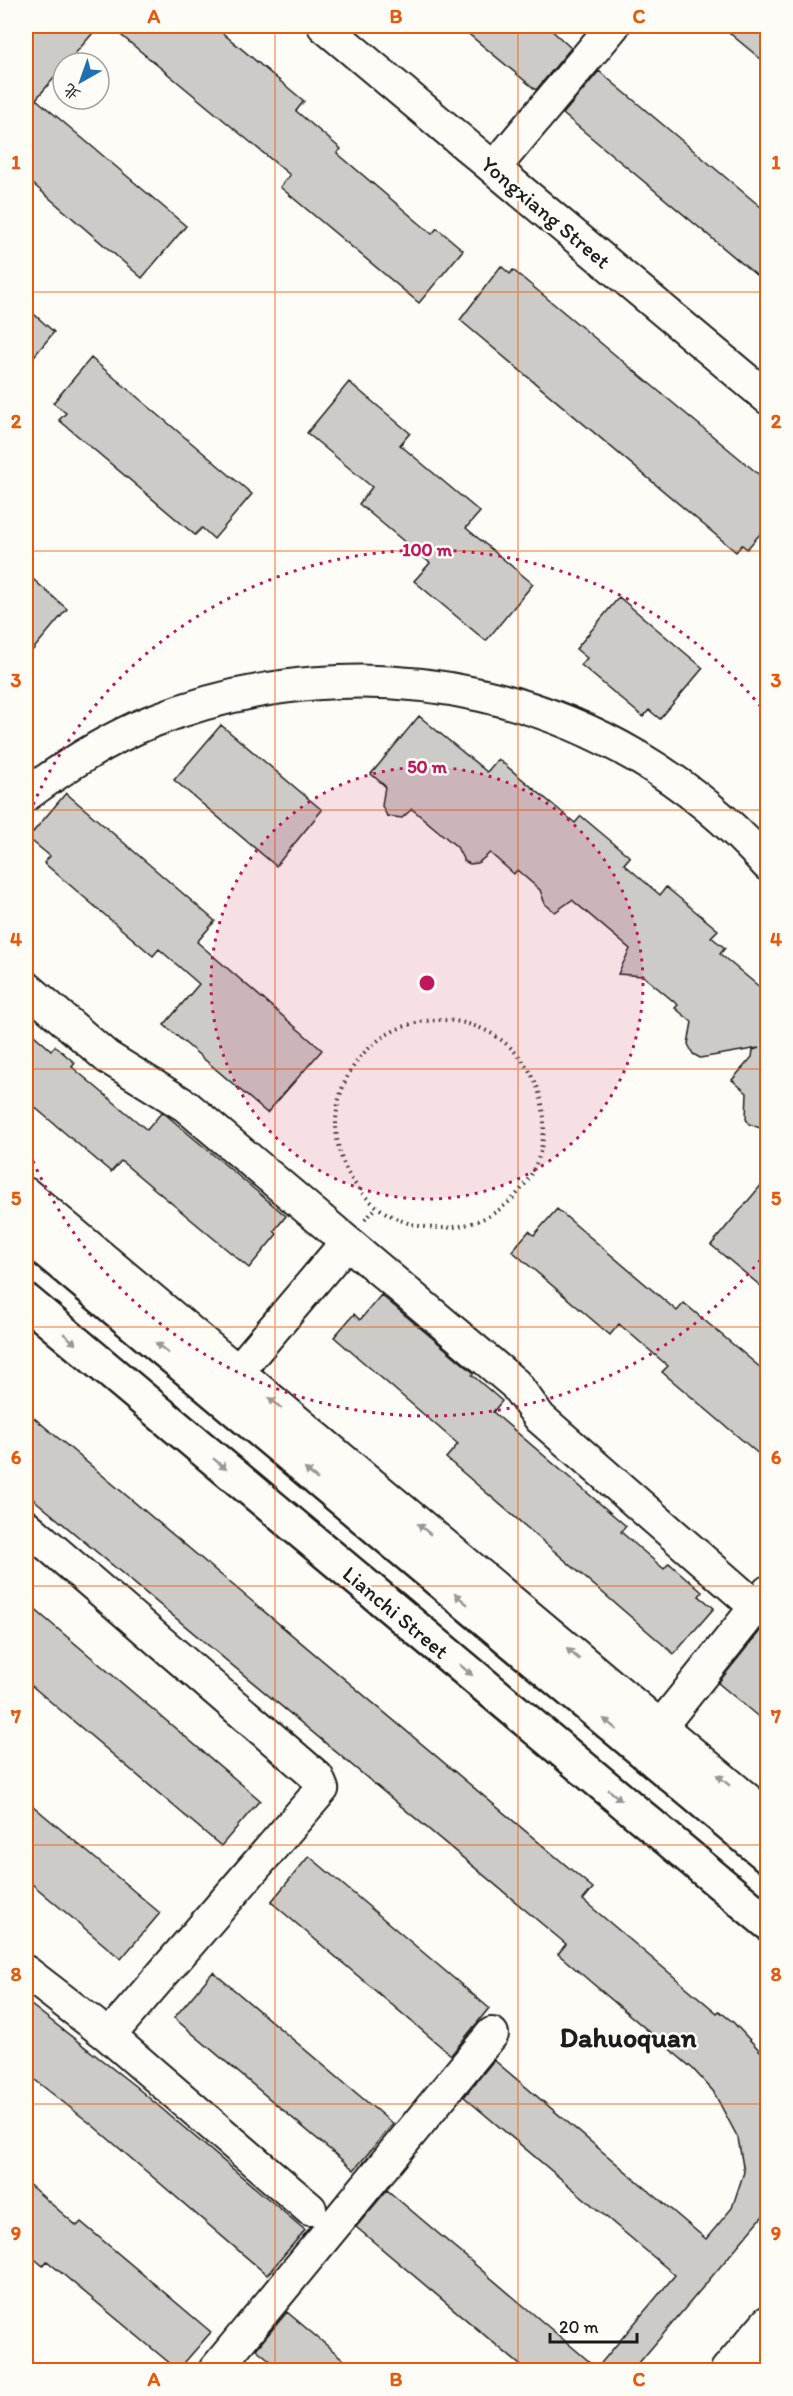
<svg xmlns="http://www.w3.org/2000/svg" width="793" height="2396" viewBox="0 0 793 2396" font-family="Itim,'LXGW WenKai TC',sans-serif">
<rect width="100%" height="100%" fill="#fdfcf7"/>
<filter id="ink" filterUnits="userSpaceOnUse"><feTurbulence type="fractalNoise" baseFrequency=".0167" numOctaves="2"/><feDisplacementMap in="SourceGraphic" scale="12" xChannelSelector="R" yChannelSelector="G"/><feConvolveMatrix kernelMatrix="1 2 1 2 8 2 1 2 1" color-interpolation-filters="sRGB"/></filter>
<g filter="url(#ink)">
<path fill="#cccbc8" stroke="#1c1c1c" stroke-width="1.5" d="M26 26H99L67 63H63V68L36 99 186 226 142 278 26 178Z
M110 26H214L304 101 296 111 341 149 337 153 432 234 437 228 463 250 419 303 280 187 290 175Z
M459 26H547L571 48 536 90Z
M721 26H768V65Z
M599 71 768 213V285L563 114Z
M501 266 510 274 513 270 768 482V525L747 549 742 545 736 552 460 320Z
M26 307 54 332 26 366Z
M91 358 252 494 214 539 202 528 195 535 59 420 66 413 53 403Z
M349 382 410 433 400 445 480 512 466 528 533 584 486 641 414 581 430 563 359 504 372 487 307 433Z
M26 573 67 609 26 658Z
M619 597 703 668 660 719 649 710 643 717 581 665 587 658 576 649Z
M419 716 487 772 498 759 575 823 581 816 630 857 624 864 660 895 666 887 718 930 711 937 725 948 720 954 768 994V1131L749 1124 746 1119 747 1093 732 1080 752 1057 753 1050 759 1048 700 1058 693 1054 688 1044 692 1022 675 1008 678 1005 643 976 618 974 630 949 572 900 555 912 545 904 540 890 517 870 514 874 490 853 478 863 470 864 464 861 457 847 412 809 402 818 387 816 382 806 385 786 371 774Z
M221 725 322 810 276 866 174 780Z
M66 793 215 921 197 942 322 1050 267 1113 164 1025 199 984 159 949 153 956 44 863 50 856 28 838Z
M26 1028 51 1050 55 1046 75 1063 72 1067 147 1130 162 1112 165 1114 286 1216 274 1231 277 1234 249 1268 121 1161 111 1172 26 1100Z
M768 1177V1292L711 1245Z
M557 1209 677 1311 684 1303 768 1374V1462L662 1372 668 1366 619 1324 610 1335 512 1251 529 1231 534 1235Z
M381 1295 474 1373 472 1375 502 1401 493 1412 626 1526 621 1532 664 1569 669 1563 702 1592 699 1596 714 1608 674 1654 446 1458 458 1444 334 1337 354 1314 360 1320Z
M26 1411 593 1888 583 1900 717 2013 719 2011 733 2022 763 2054 768 2066V2210L633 2370H526L356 2227 387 2190 597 2368 675 2275 464 2097 494 2060 706 2239 732 2208 744 2172 738 2138 713 2091 693 2069 558 1954 566 1944 26 1493Z
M26 1602 260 1800 221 1846 26 1681Z
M768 1621V1725L718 1683Z
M26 1800 160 1913 121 1959 26 1879Z
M309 1856 489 2008 451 2055 271 1902Z
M213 1972 393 2124 354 2170 174 2018Z
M26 2001 135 2086 305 2230 267 2275 91 2124 26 2073Z
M26 2182 77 2226 81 2222 211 2332 178 2370 47 2261 43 2266 26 2252Z
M287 2312 356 2370H282L256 2349Z"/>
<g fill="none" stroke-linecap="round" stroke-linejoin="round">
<defs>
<path id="minor" d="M324 26 768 398
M494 168 613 26
M26 795C64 767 105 740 150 722 367 636 612 689 768 865
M26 987 107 1057 186 1106 515 1384 540 1418 756 1607
M26 1194 768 1817
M237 1372 347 1242
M26 1526 317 1777 322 1789 109 2036
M660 1727 768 1592
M26 1972 109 2036 310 2209
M215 2370 492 2034
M727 2370 768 2322
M765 2370 768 2368"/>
<path id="major" d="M26 1234 768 1856
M26 1301 768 1923"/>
</defs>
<use href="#minor" stroke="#1c1c1c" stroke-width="36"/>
<use href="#major" stroke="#1c1c1c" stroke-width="38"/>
<path stroke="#1c1c1c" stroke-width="4" stroke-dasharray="1.5 4.5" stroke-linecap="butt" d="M336 1124a104 104 0 1 1 208 0a104 104 0 1 1-208 0Z
M365 1220 377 1207"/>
<use href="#minor" stroke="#fdfcf7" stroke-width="32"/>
<use href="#major" stroke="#fdfcf7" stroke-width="33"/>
</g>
<defs><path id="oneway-solid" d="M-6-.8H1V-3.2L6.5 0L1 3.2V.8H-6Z" transform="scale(1.5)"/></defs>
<g fill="#989794">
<use href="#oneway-solid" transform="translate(70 1339) rotate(40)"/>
<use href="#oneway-solid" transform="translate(162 1348) rotate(-140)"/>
<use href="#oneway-solid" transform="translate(275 1403) rotate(-140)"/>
<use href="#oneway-solid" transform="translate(220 1464) rotate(40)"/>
<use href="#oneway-solid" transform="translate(311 1474) rotate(-140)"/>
<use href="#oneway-solid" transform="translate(424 1529) rotate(-140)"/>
<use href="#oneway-solid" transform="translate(461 1599) rotate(-140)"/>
<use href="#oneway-solid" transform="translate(573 1654) rotate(-140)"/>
<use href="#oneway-solid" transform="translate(466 1670) rotate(40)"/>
<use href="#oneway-solid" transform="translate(610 1724) rotate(-140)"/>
<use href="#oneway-solid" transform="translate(723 1780) rotate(-140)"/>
<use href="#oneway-solid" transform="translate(615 1795) rotate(40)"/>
</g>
</g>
<path fill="none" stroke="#e8590c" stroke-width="1.5" stroke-opacity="0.55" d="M275 26V2370M518 26V2370M26 292H768M26 551H768M26 810H768M26 1069H768M26 1327H768M26 1586H768M26 1845H768M26 2104H768"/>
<circle cx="427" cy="983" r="216" fill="#c2185b" fill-opacity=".12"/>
<g fill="none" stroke="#c2185b" stroke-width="3" stroke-dasharray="3 6">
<circle cx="427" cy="983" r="216"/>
<path d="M766 1253A433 433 0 0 1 26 1145M26 821A433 433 0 0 1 766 713"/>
</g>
<g text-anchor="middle" stroke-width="5" stroke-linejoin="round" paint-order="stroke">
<g font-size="22" fill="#1c1c1c" stroke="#fdfcf7">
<text transform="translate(546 212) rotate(40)" y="8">Yongxiang Street</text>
<text transform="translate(396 1612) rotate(40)" y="8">Lianchi Street</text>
</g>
<g font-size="28" font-weight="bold" fill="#1c1c1c" stroke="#fdfcf7">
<text x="628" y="2047">Dahuoquan</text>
</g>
</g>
<circle cx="427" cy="983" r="9" fill="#c2185b" stroke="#fdfcf7" stroke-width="3"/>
<g font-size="18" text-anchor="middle" font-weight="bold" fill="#c2185b" stroke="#fdfcf7" stroke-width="5" stroke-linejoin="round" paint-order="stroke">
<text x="427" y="556">100 m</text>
<text x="427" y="773">50 m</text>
</g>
<rect width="793" height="2396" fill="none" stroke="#fdfcf7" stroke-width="66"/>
<g transform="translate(81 81) rotate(220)"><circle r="28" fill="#fdfcf7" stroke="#a3a29f" stroke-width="1.5"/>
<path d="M0-4.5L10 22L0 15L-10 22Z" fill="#1f6fb2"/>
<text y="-9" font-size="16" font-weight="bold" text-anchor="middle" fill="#1c1c1c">北</text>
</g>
<path d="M550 2333v9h87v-9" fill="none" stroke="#1c1c1c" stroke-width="3"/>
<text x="559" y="2333" font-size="18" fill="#1c1c1c" stroke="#fdfcf7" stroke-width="4.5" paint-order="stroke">20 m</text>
<rect x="33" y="33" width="727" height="2330" fill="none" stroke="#e8590c" stroke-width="2"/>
<g font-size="20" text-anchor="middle" font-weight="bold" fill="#e8590c">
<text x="154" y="23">A</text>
<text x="396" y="23">B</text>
<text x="639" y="23">C</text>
<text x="16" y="169">1</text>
<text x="776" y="169">1</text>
<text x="16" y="428">2</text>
<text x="776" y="428">2</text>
<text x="16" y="687">3</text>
<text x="776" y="687">3</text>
<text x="16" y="946">4</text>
<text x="776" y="946">4</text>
<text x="16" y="1205">5</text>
<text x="776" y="1205">5</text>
<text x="16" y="1464">6</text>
<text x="776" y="1464">6</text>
<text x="16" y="1723">7</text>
<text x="776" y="1723">7</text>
<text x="16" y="1981">8</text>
<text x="776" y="1981">8</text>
<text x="16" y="2240">9</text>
<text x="776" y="2240">9</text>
<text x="154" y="2386">A</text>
<text x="396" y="2386">B</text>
<text x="639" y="2386">C</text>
</g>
</svg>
